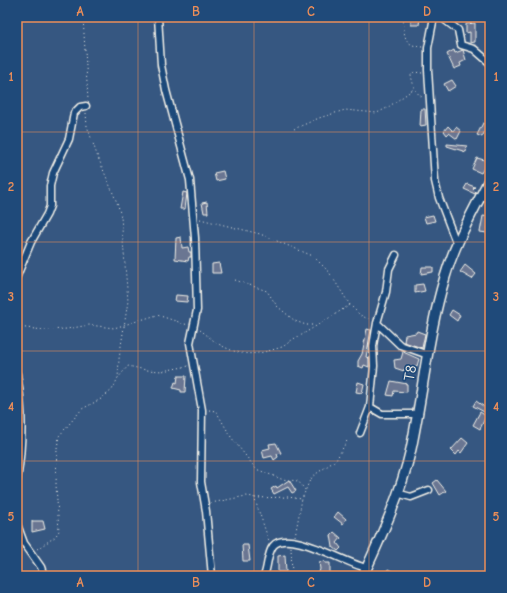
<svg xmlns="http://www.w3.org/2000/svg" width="507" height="593" viewBox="0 0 507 593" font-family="'Comic Neue',sans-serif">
<rect width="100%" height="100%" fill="#365781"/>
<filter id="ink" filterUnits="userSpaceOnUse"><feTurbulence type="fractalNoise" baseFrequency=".025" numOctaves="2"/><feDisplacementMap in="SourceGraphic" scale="8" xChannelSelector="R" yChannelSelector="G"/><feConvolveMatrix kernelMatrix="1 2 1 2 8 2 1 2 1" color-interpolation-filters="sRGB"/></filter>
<g filter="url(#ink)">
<path fill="#6b7692" stroke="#f4f1e8" d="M411 18H420L419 25H411Z
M475 23V42L470 43V32L466 33V24Z
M454 50 455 53 463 50 466 60 460 63 461 66 454 69 447 54Z
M452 80 456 86 448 91 444 84Z
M421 109H425L426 125 420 126Z
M483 123 488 125 482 137 477 135Z
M448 126 453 131 456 127 461 131 457 139 449 133 447 135 444 131Z
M447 144 467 146 466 152 447 146Z
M477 158 488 161 481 173 472 169Z
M223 171 225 179 216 181 214 173Z
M467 184 475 187 473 189 476 192 475 194 464 189Z
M183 192 187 193 185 209H180Z
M207 202 208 213H204L202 203Z
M433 215 435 221 426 223 424 217Z
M483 216 490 217 487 233 480 232Z
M181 237 182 248 188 247 189 252H191V257H189L188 261 175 259 176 238Z
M219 263 221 273H212V264Z
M465 265 476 274 472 279 460 272Z
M422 267H433V272L421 274Z
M423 284 425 291 415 293V285Z
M176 295 188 296 187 302 175 301Z
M452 310 460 315 457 321 449 315Z
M367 329 371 330 366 357 369 358V367L364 365 363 368 358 366V361L362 354Z
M417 331 425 334 422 348 404 342 405 335 416 333Z
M403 352 419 359 417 366H415L412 373 404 369V371L395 368 394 360 401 359Z
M178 376H186L185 392H181V390L173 388 175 382 177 383Z
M391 381 407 384V392L394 391 393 396 387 395Z
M358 382 364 384 362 393 356 392Z
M476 401 490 411V415L473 406Z
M480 412 486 416 480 429 473 425Z
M462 438 468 443 461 453 459 451 456 455 451 450Z
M276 443 281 453 277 454 278 457 274 460 272 456 264 458 262 450 270 448 269 444Z
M289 480 296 491 292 493 288 487 274 494 271 489 276 486 277 488Z
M437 480 446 491 440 495 433 483Z
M338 512 346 519 343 524 334 517Z
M32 521H43L45 529 32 532Z
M334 532 341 538 337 543 341 548 338 551 333 547 331 535Z
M242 545H248L250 561H243Z
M285 555 286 572H278V556Z
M324 561 325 563H330V576H318L320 569 319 562Z
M388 569 401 576H384Z"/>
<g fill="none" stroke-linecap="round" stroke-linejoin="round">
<defs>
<path id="street" d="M158 17 161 65 166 90 190 180 195 238 197 310 190 343 202 410 201 482 206 511 212 576
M434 17 428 48V70L435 181 439 198 457 245
M441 17 458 30 461 45 474 49 490 63
M17 276 31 242 47 214 50 206V186L53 173 69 139 74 113 80 107 86 106
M377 323 400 345 428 355
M17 374C23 409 23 445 17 480
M370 407 382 414H417
M360 433 370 407 374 366 373 346 377 323 386 292 389 269 396 255
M397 493 411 497 429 490
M17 524 24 543 41 567 44 576
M264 576C268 567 267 554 273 546 288 527 348 565 367 568"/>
<path id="secondary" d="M363 576C382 535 401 493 411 449 423 392 428 333 445 277 455 242 474 210 490 178"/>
</defs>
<use href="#street" stroke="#f4f1e8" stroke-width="9"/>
<use href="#secondary" stroke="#f4f1e8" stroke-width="12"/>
<path stroke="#f4f1e8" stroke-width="1" stroke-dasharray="1 3" stroke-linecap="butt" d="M83 17 88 100
M403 17C405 33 401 45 422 47
M422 73 414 72 411 75C413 84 415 94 424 98
M86 113 87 126 97 155 118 205 121 217 128 301 119 359 118 378
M294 129 319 118 345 110 377 113 387 108 415 88
M200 219 260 234 313 256 329 272 350 305 360 315 370 320
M235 280 267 291 277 306 295 321 306 325H315
M17 327 44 330 67 329 89 325 114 328 157 315 188 325
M200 330C206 334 211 339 217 343 242 358 256 355 282 347 288 344 291 339 300 336L350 305
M209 410 216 411 231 437 256 469 281 479 298 481 306 491
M255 498 288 497 302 499
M211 503 246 496 254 497 269 541
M295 536 302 499 309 482 313 476 336 460 348 439
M291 547 292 576
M37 549 55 537 59 531 56 485 57 448 59 436 82 409 101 399 112 390 118 378 128 366 146 370 162 371 189 366"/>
<use href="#street" stroke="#1f4a7a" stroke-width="6"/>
<use href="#secondary" stroke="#1f4a7a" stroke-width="9"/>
</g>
</g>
<path fill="none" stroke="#ec8e59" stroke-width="1" stroke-opacity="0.55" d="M138 17V576M254 17V576M369 17V576M17 132H490M17 242H490M17 351H490M17 461H490"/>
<g text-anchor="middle" stroke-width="3.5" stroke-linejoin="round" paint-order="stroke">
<g font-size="15" fill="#f4f1e8" stroke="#1f4a7a">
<text transform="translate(410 373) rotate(-80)" y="5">T8</text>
</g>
</g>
<rect width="507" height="593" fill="none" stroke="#1f4a7a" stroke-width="44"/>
<rect x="22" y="22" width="463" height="549" fill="none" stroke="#ec8e59" stroke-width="1.5"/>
<g font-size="13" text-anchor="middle" font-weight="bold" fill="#ec8e59">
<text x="80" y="16">A</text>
<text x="196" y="16">B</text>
<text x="311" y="16">C</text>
<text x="427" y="16">D</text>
<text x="11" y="81">1</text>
<text x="496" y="81">1</text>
<text x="11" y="191">2</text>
<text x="496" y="191">2</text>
<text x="11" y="301">3</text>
<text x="496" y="301">3</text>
<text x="11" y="411">4</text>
<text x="496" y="411">4</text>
<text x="11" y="521">5</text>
<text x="496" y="521">5</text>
<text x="80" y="587">A</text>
<text x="196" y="587">B</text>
<text x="311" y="587">C</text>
<text x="427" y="587">D</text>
</g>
</svg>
